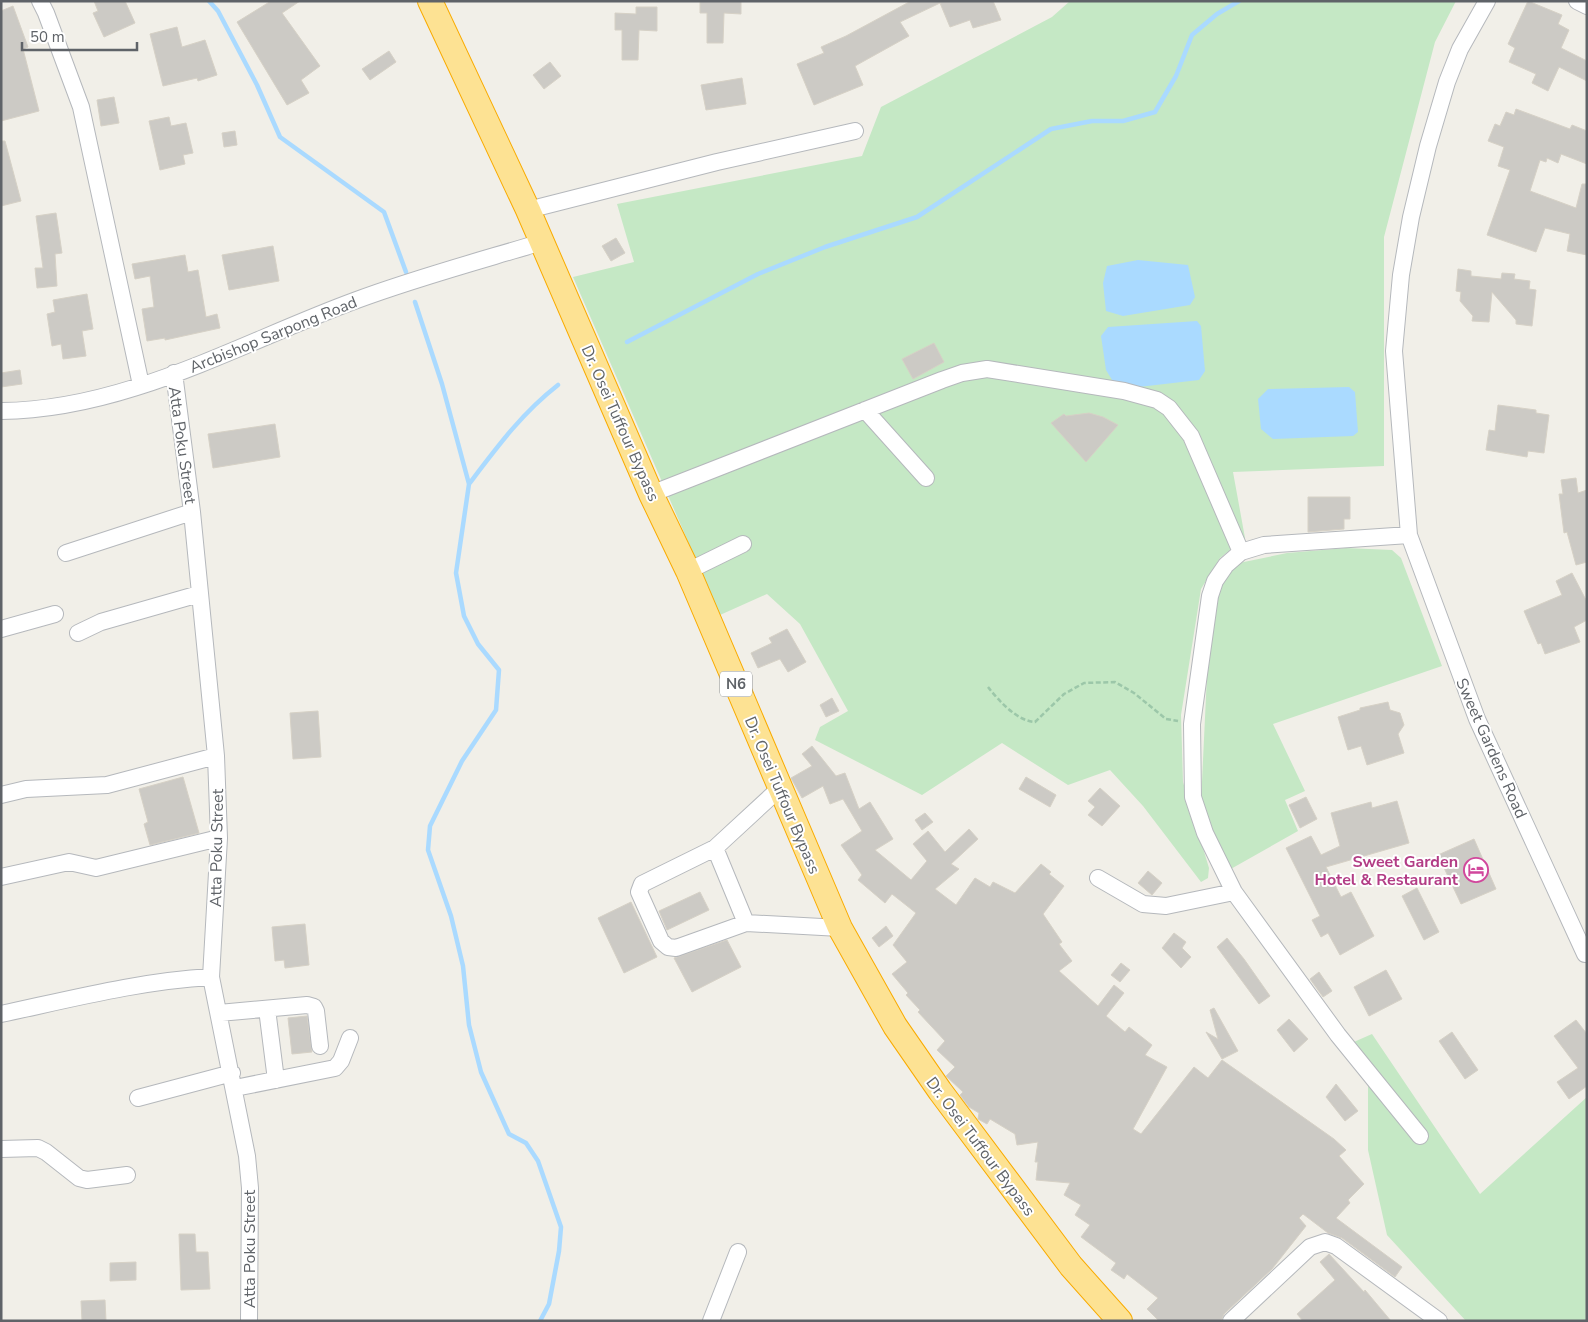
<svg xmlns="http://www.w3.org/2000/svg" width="1588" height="1322" viewBox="0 0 1588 1322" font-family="'Nunito Sans',sans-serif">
<rect width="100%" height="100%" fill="#f1efe8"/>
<path fill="#c5e8c5" d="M1070 1H1456L1435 42 1384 237V466L1233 472 1245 538 1220 558 1201 589 1181 715 1183 782 1209 868 1208 878 1201 882 1143 806 1110 770 1068 785 1002 743 922 795 815 740 820 727 848 711 800 624 767 594 720 615 573 277 634 262 617 204 862 156 881 107 1052 17Z
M1346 548 1392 550 1401 558 1442 666 1273 724 1305 791 1285 800 1298 831 1229 870 1201 803 1210 611 1223 576 1239 563 1287 553Z
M1372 1034 1480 1194 1587 1097V1321H1466L1387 1235 1368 1150V1083L1347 1045Z"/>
<path fill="#aadaff" d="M1138 260 1188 265 1195 297 1190 305 1123 316 1106 311 1103 283 1107 266Z
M1197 321 1201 326 1205 371 1199 380 1130 388 1114 383 1106 370 1101 336 1108 327Z
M1349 387 1355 392 1358 432 1353 436 1273 439 1261 429 1258 399 1268 389Z"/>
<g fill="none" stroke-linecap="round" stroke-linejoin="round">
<path stroke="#aadaff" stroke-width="4.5" d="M209 1 218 11 257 85 280 137 384 212 406 272
M415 302 442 384 469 484 456 573 464 616 478 644 499 670 496 710 462 761 430 826 428 850 451 916 463 966 469 1025 481 1072 509 1134 526 1143 538 1161 561 1227 559 1251 549 1304 540 1321
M627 342 758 274 825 247 917 217 1051 129 1092 121H1123L1155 112 1176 76 1192 35 1217 14 1239 1
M469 484C497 447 522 413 558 385"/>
</g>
<path fill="#cccac5" stroke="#d6d1c6" d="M94 1H125L135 23 104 37 93 13 98 11Z
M271 1H300L282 13 320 66 301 80 309 93 287 105 237 22Z
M700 1H741V14L724 13 723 43H707V13H700Z
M911 1H993L1001 20 973 28 970 20 950 27 940 3 900 22 909 36 855 66 863 85 814 105 797 64 824 53 821 47 846 36Z
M1528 1 1562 15 1558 24 1569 30 1561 48 1587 61V81L1559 67 1548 91 1532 83 1536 74 1509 62 1515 48 1508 44Z
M13 6 28 47 23 49 39 111 1 121V11Z
M636 7H657V31L639 30 638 60H622V30H615V13L636 14Z
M177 27 182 47 205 40 217 75 198 81 197 78 163 86 150 34Z
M389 51 396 62 370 80 362 69Z
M550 62 561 76 544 89 533 75Z
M742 78 746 104 706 110 701 85Z
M114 97 119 123 101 126 97 100Z
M1516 109 1570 129 1572 125 1587 131V164L1561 154 1558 163 1547 158 1546 162 1540 160 1530 191 1576 208 1582 184H1587V255L1567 251 1570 234 1545 228 1536 252 1487 235 1510 170 1498 166 1504 147 1488 141 1495 124 1500 126 1506 112 1514 115Z
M169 117 171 126 186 123 193 153 183 155 185 164 160 170 149 121Z
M235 131 237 145 224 147 222 133Z
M1 141H5L21 201 1 206Z
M56 213 62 253 55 254 57 286 37 288 35 268H43L36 216Z
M616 238 625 253 611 261 602 246Z
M273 246 279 281 229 290 222 255Z
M185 255 188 272 198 270 206 317 217 314 220 328 165 340V338L147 341 142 309 154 307 150 276 135 279 132 264Z
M1458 269 1471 271V276L1501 279 1502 273 1515 274 1514 279 1530 281 1529 289 1536 290 1532 326 1516 324V320L1492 292 1489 322 1472 321 1473 316 1460 301 1461 292 1456 291Z
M87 294 93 329 82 331 86 356 63 359 61 344 52 346 47 314 55 312 53 300Z
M934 343 944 362 913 379 902 359Z
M20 370 22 384 1 387V373Z
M1498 405 1536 410V413L1549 415 1544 453 1528 451 1527 457 1486 450 1489 430 1495 431Z
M1089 413 1103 417 1118 425 1086 462 1051 423 1064 414 1066 416Z
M275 424 280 457 213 468 208 434Z
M1576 478 1578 493 1587 490V562L1576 565 1567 532 1564 533 1559 494H1563L1561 480Z
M1308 497H1350V519H1344V529L1308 532Z
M1572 573 1587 602V620L1574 627 1580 642 1545 654 1541 643 1538 644 1524 611 1562 595 1556 581Z
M787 629 806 662 788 672 780 659 758 668 751 653 772 643 769 638Z
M832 698 839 711 826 717 820 705Z
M1388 702 1390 710 1400 713 1404 725 1398 734 1404 753 1367 765 1361 746 1348 750 1338 717 1360 710V708Z
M318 711 321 757 293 759 290 713Z
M812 746 836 776 845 773 859 809 870 802 893 839 875 850 911 880 927 861 913 844 928 831 945 852 969 829 978 839 951 864 959 869 935 889 956 905 975 878 990 887 993 882 1015 893 1041 864 1051 872 1049 874 1064 886 1043 914 1062 942 1059 944 1072 961 1059 971 1098 1006 1114 985 1124 993 1106 1016 1125 1032 1129 1027 1152 1045 1145 1055 1167 1067 1133 1129 1141 1134 1194 1067 1208 1078 1222 1060 1334 1139 1346 1150 1339 1156 1364 1184 1348 1200 1350 1203 1336 1218 1402 1267 1395 1277 1342 1238 1328 1233 1303 1214 1299 1218 1306 1226 1272 1269 1224 1314 1221 1321H1159L1147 1309 1158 1298 1127 1274 1124 1279 1111 1270 1116 1263 1081 1237 1090 1225 1075 1215 1081 1205 1064 1195 1070 1183 1036 1180 1038 1162H1035L1038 1142 1017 1145 1015 1134 990 1119 987 1124 978 1119 979 1113 969 1107 960 1095 963 1092 946 1076 955 1067 937 1050 945 1041 918 1012 920 1010 906 995 908 993 892 974 907 962 893 945 916 913 892 894 885 903 858 880 862 875 841 845 862 831 843 799 830 804 823 786 802 798 791 778 812 766 802 754Z
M183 777 199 833 150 845 144 824 148 822 139 789Z
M1026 777 1056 795 1050 807 1019 789Z
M1100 788 1120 806 1102 826 1088 815 1095 807 1088 801Z
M1306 797 1317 819 1300 828 1289 805Z
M1397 801 1409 843 1326 867 1341 897 1351 892 1374 936 1340 955 1328 933 1321 937 1312 920 1320 916 1286 848 1311 836 1321 855 1340 846 1331 813 1371 802 1372 808Z
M925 813 933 822 922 830 915 820Z
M1474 839 1496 889 1461 904 1438 855Z
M1148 871 1162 883 1152 895 1138 883Z
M1417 888 1439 932 1424 940 1402 896Z
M700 892 709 910 667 930 659 911Z
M631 902 657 957 624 973 598 918Z
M305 924 309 965 285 968 284 960 275 961 272 927Z
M886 926 893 936 879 947 872 938Z
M1174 933 1186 942 1182 948 1191 957 1181 968 1162 948Z
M1227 938 1244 959 1270 996 1259 1004 1217 947Z
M727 940 741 967 692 992 674 958Z
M1121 963 1130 970 1120 982 1111 975Z
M1386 970 1402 999 1369 1016 1354 987Z
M1319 972 1332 991 1323 997 1310 979Z
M1214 1008 1238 1051 1222 1059 1206 1032 1218 1039 1210 1010Z
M307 1016 312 1052 292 1054 288 1018Z
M1289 1019 1308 1039 1294 1052 1277 1030Z
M1576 1020 1587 1034V1086L1569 1099 1557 1082 1578 1068 1554 1036Z
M1452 1032 1478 1070 1465 1079 1439 1041Z
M1336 1084 1358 1111 1345 1121 1326 1097Z
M179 1234H195L196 1252H208L210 1289 181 1290Z
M1329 1254 1364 1292 1365 1290 1391 1321H1303L1297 1314 1335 1280 1320 1262Z
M136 1262V1280L110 1281V1263Z
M105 1300 106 1321H82L81 1301Z"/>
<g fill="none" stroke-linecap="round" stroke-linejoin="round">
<defs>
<path id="minor" d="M40 1 46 13 81 107 141 385
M1487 1 1460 49 1447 82 1428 146 1411 217 1401 275 1394 351 1409 535 1477 719 1585 954H1587
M1577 1 1587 6
M528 210 717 162 855 131
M174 373 192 512 216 756 219 838 211 977 247 1156 250 1188 249 1321
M865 410 926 478
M1 411C126 410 240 343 354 301 415 278 479 261 542 242
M651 494 942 380 962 373 987 369 1124 391 1157 400 1169 408 1191 436 1241 552
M1409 535 1264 545 1241 552 1226 565 1215 581 1210 596 1192 724 1193 797 1205 833 1234 892 1338 1035 1420 1136
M66 553 192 512
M688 571 743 544
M1 629 55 614
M78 633 101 622 199 594
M780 788 715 848 746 923 840 928
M1 795 26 789 107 785 216 756
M715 848 642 884 639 892 661 941 668 947 676 948 746 923
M1 877 69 862 96 868 219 838
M1098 878 1143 904 1166 906 1234 892
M267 1009 276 1080
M219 1013 307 1005 314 1007 316 1011 320 1046
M1 1014C71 999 140 981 211 977
M235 1088 335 1068 341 1061 350 1038
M138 1098 232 1073
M1 1149 38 1148 46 1152 79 1178 87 1180 127 1175
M711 1321 738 1252
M1231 1321 1310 1247 1325 1242 1336 1246 1439 1321"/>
<path id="highway" d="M430 1 528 210 651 494 688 571 840 928 895 1026 940 1091 1071 1266 1120 1321"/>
</defs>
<use href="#minor" stroke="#b5b8bc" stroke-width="18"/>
<use href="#highway" stroke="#f9ab00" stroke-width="26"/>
<path stroke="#9cc7a9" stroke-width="2.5" stroke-dasharray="5 2.5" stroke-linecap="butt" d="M988 687C999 701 1017 721 1035 722L1064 694 1084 683 1115 682 1134 693 1166 719 1178 721"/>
<use href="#minor" stroke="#fff" stroke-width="16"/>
<use href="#highway" stroke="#fde293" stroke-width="24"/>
</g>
<defs>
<symbol id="hotel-ring" viewBox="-11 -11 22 22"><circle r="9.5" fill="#fff" stroke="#d1479c" stroke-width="1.5"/><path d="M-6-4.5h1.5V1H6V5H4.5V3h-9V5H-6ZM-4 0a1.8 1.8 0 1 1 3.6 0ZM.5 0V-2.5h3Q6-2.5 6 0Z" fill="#d1479c"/></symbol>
</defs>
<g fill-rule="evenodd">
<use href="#hotel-ring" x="1462" y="856" width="28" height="28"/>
</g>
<g text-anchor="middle" stroke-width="4" stroke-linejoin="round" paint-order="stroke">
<rect fill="#fff" stroke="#8f9295" stroke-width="1" x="720" y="671.5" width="32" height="25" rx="4"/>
<g font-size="15" font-weight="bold" fill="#5f6368">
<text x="736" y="689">N6</text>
</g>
<g font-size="16" fill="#5f6368" stroke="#fff">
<text transform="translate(273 334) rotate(-22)" y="6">Arcbishop Sarpong Road</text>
<text transform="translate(621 423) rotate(66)" y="6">Dr. Osei Tuffour Bypass</text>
<text transform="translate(183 445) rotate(82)" y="6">Atta Poku Street</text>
<text transform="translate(1492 748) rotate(66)" y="6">Sweet Gardens Road</text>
<text transform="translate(783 795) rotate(67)" y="6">Dr. Osei Tuffour Bypass</text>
<text transform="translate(216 848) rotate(-89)" y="6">Atta Poku Street</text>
<text transform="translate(981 1146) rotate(53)" y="6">Dr. Osei Tuffour Bypass</text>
<text transform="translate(249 1249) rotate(-90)" y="6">Atta Poku Street</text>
</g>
<g font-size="16" font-weight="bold" fill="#b23c85" stroke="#fff" text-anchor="end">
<text x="1458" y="867">Sweet Garden<tspan x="1458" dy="18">Hotel &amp; Restaurant</tspan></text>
</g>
</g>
<rect width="1588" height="1322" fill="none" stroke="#5f6368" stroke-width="5"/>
<path d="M22 42v8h115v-8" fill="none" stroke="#5f6368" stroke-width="2.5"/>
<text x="30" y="42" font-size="15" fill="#5f6368" stroke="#ffffff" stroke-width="4" paint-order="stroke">50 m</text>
</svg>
